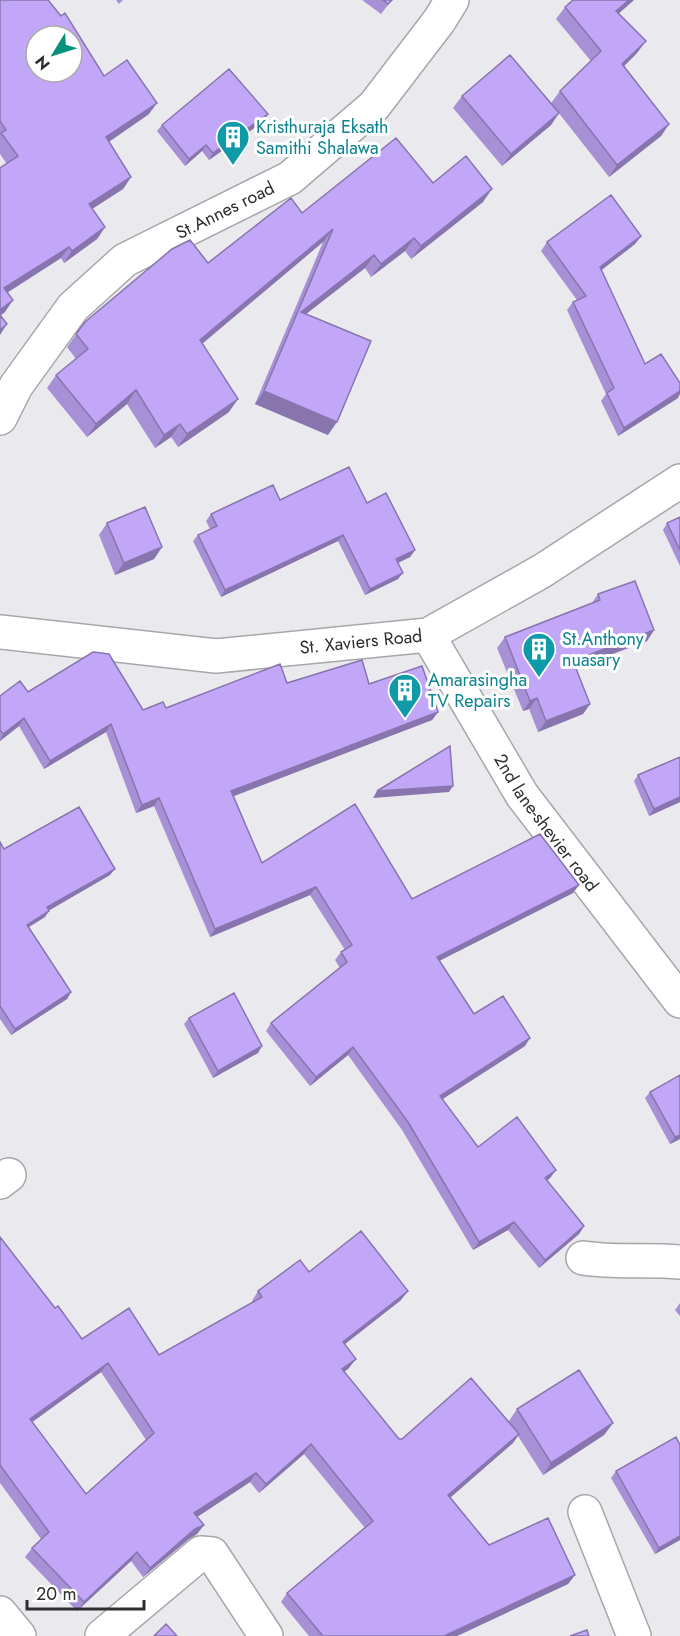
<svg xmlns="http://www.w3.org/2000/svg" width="680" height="1636" viewBox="0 0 680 1636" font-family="Jost,sans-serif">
<rect width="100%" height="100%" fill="#eae9ed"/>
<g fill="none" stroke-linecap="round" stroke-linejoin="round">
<defs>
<g id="street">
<path id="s1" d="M0 418 16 386 73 307 125 260 290 178 374 106 439 21 452 0"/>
<path id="s2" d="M0 632 216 656 428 635 542 571 680 481"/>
<path id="s3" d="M428 635 522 795 680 1001"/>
<path d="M0 1182 9 1175"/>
<path d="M583 1258C615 1263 648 1259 680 1262"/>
<path d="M585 1512 634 1636"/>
<path d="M0 1613 19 1636"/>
<path d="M102 1636 201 1553 212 1554 266 1636"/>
</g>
</defs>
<use href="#street" stroke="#a7a6a9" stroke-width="36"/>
<use href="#street" stroke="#fff" stroke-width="33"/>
</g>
<path fill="#a790d6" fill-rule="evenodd" d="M0 0 104 76 149 114 109 142 131 177 123 189 92 209 105 227 97 239 64 263 61 258 7 293 5 312 0 315V168L7 164 0 154Z
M116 0H123L119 4Z
M362 0H392L381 14Z
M573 0H634L619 13 637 53 624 66 669 124 661 136 609 177 551 103 560 91 591 61 556 19 565 7Z
M462 96 559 113 551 125 502 166 453 108Z
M268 114 264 121 209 160 202 151 185 166 157 131 162 125Z
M433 183 483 202 411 259 405 251 371 277 365 268 306 314 328 435 255 404 323 242 202 344 229 412 178 447 171 437 155 448 127 404 87 437 47 388 56 375 76 359 67 347 85 322 208 263 302 213Z
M641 236 635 244 601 270 645 364 678 398 618 436 601 401 606 394 567 310 573 302 577 300 541 251 547 242Z
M280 500 367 503 415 550 410 557 398 563V579L365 595 338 541 221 597 193 541 198 535 210 529 206 521 211 514Z
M680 517V566L663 530 667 523Z
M107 523 162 547 154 559 115 575 99 535Z
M598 594 654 630 647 641 576 668 590 704 583 714 538 732 529 709 523 711 497 648 505 637 592 603Z
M287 683 369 684 438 712 432 720 234 796 262 863 412 899 579 885 573 893 439 961 474 1014 525 1046 442 1099 478 1147 556 1170 550 1178 547 1181 584 1226 579 1234 539 1268 508 1230 473 1250 402 1130 348 1055 310 1086 266 1031 271 1023 340 968 335 960 341 952 345 950 310 895 210 937 154 806 136 813 106 732 44 769 19 726 0 741V696L28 692 143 710 166 708Z
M680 757V802L649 816 634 781 638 775Z
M0 842 4 849 110 875 49 910 45 917 29 927 71 992 67 999 11 1035 0 1019Z
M189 1018 258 1053 213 1078 184 1024Z
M650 1092 680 1139 670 1144 645 1098Z
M0 1237 55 1308 82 1339 159 1355 253 1302 252 1301 258 1291 309 1272 401 1300 345 1344 349 1368 344 1372 399 1439 509 1421 517 1409 613 1423 604 1435 543 1475 518 1436 513 1443 450 1497 489 1545 575 1575 568 1584 457 1636H309L281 1602 287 1593 365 1528 304 1454 259 1493 250 1482 197 1517 204 1525 197 1534 189 1539 143 1577 131 1561 77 1611 25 1557 32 1548 41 1539 0 1483ZM101 1372 146 1440 86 1494 32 1422Z
M680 1303V1316L675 1310Z
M616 1471 680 1540 655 1554 611 1478Z"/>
<path fill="#8875ae" d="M629 0H634L608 23 616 11Z
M646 41 637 53 614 76 622 64Z
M157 103 149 114 98 149 106 137Z
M559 113 551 125 502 166 511 154Z
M268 114 264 121 209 160 213 153Z
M669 124 661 136 609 177 617 165Z
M206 145 202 151 185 166 189 159Z
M131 177 123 189 81 216 89 204Z
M492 189 483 202 411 259 421 246Z
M105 227 97 239 64 263 72 251Z
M333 229 323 242 191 353 200 340Z
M641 236 635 244 594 276 600 267Z
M414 238 405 251 371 277 381 264Z
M69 247 61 258 0 297 4 288Z
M374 255 365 268 292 325 301 312Z
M13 300 5 312 0 316V310Z
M7 324 0 335V330Z
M136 390 127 404 87 437 96 424Z
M264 391 337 422 328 435 255 404Z
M680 391V394L678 398 618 436 624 428Z
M238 399 229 412 178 447 187 434Z
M180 424 171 437 155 448 164 435Z
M343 535 338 541 221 597 225 590Z
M162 547 154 559 115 575 124 563Z
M415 550 410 557 391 566 396 559Z
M403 573 398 579 365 595 370 589Z
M654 630 647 641 566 671 573 661Z
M537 698 529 709 523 711 530 701Z
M590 704 583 714 538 732 546 721Z
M438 712 432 720 226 799 231 791Z
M24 718 19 726 0 741 3 734Z
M111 724 106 732 44 769 50 761Z
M453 786 449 792 373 798 377 791Z
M680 797V802L649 816 654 809Z
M159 798 154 806 136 813 142 805Z
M115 869 110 875 43 914 47 907Z
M579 885 573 893 431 965 437 957Z
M316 887 310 895 210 937 215 929Z
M49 911 45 917 22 931 27 925Z
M71 992 67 999 11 1035 15 1029Z
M530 1038 525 1046 435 1104 440 1096Z
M262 1046 258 1053 213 1078 218 1071Z
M353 1047 348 1055 310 1086 316 1077Z
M680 1135V1139L670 1144 675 1137Z
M556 1170 550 1178 539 1186 545 1178Z
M514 1222 508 1230 473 1250 479 1242Z
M584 1226 579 1234 539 1268 545 1260Z
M408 1291 401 1300 336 1351 343 1342Z
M356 1359 349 1368 335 1379 342 1369Z
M108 1363 101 1372 24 1428 30 1419Z
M613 1423 604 1435 543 1475 551 1463Z
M519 1434 513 1443 442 1505 448 1495Z
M311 1444 304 1454 259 1493 266 1484Z
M256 1473 250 1482 188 1523 194 1513Z
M204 1525 197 1534 189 1539 143 1577 150 1568 195 1529Z
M680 1536V1540L655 1554 659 1548Z
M137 1552 131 1561 77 1611 84 1602Z
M575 1575 568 1584 457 1636H444Z"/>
<path fill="#c2a7f9" stroke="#8875ae" stroke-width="1.5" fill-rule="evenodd" d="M0 0H48L61 16 65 13 104 76 127 60 157 103 106 137 131 177 89 204 105 227 72 251 69 247 4 288 13 300 0 310V168L18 156 1 133 6 130 0 121ZM36 36H72V72H36Z
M383 0H392L388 4Z
M573 0H629L616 11 646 41 622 64 669 124 617 165 560 91 601 51 565 7Z
M510 55 559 113 511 154 462 96Z
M229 69 268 114 213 153 206 145 189 159 162 125Z
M396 138 433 183 466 156 492 189 421 246 414 238 381 264 374 255 301 312 371 341 337 422 264 391 333 229 200 340 238 399 187 434 180 424 164 435 136 390 96 424 56 375 88 349 76 334 85 322 172 249 190 240 208 263 291 198 302 213Z
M611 195 641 236 600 267 645 364 661 354 680 383V391L624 428 607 393 614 388 573 302 586 296 547 242Z
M0 315 7 324 0 330Z
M349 467 367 503 386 493 415 550 396 559 403 573 370 589 343 535 225 590 198 535 217 526 211 514 273 485 280 500Z
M145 507 162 547 124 563 107 523Z
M680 517V550L667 523Z
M635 581 654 630 573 661 590 704 546 721 537 698 530 701 505 637 600 600 598 594Z
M93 652 109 654 143 710 163 702 166 708 280 664 287 683 362 660 369 684 422 666 438 712 231 791 262 863 355 804 412 899 540 834 579 885 437 957 474 1014 503 996 530 1038 440 1096 478 1147 517 1117 556 1170 545 1178 584 1226 545 1260 514 1222 479 1242 408 1122 353 1047 316 1077 271 1023 347 962 341 952 352 945 316 887 215 929 159 798 142 805 111 724 50 761 24 718 3 734 0 730V696L20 681 28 692Z
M450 746 453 786 377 791Z
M680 757V797L654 809 638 775Z
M79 807 115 869 47 907 49 911 27 925 71 992 15 1029 0 1006V842L4 849Z
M234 993 262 1046 218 1071 189 1018Z
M680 1075V1135L675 1137 650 1092Z
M361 1231 408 1291 343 1342 356 1359 342 1369 399 1439H402L471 1378 519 1434 448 1495 489 1545 548 1518 575 1575 444 1636H323L287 1593 373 1521 311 1444 266 1484 256 1473 194 1513 204 1525 195 1529 150 1568 137 1552 84 1602 32 1548 49 1532 0 1465V1237L55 1308 58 1306 82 1339 129 1308 159 1355 262 1297 258 1291 300 1260 309 1272ZM108 1363 154 1433 86 1494 30 1419Z
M579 1370 613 1423 551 1463 517 1409Z
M676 1437 680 1445V1536L659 1548 616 1471Z
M166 1624 177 1636H154Z
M587 1630 589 1636H570Z"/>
<defs>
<symbol id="building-pin" viewBox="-11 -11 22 30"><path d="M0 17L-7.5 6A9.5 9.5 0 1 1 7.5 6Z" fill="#0f9aa8" stroke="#fff"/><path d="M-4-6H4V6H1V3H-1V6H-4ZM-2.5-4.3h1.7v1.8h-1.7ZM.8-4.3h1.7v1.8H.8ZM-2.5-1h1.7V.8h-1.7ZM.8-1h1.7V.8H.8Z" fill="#fff"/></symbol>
</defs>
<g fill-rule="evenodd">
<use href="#building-pin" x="214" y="118" width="38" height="52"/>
<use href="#building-pin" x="520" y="630" width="38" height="52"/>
<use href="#building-pin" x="386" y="671" width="38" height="52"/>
</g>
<g text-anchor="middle" stroke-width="6" stroke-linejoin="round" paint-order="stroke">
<g font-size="18" fill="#0d838f" stroke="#fff" text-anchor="start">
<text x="256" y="133">Kristhuraja Eksath<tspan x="256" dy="21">Samithi Shalawa</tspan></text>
<text x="562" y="645">St.Anthony<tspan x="562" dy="21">nuasary</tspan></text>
<text x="428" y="686">Amarasingha<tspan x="428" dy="21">TV Repairs</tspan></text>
</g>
<g font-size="18" fill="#2e2e2f" stroke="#fff">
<text dy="6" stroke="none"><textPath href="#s1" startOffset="315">St.Annes road</textPath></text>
<text dy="6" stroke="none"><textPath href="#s2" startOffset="363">St. Xaviers Road</textPath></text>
<text dy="6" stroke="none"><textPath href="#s3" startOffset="222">2nd lane-shevier road</textPath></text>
</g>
</g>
<g transform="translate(54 54) rotate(232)"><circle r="28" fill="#ffffff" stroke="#ababac" stroke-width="1.5"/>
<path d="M0-4.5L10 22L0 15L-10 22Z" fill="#05917b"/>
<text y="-9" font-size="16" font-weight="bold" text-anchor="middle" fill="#2e2e2f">N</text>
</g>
<path d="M27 1600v9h117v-9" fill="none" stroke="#2e2e2f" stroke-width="3"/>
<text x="36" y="1600" font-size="18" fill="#2e2e2f" stroke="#ffffff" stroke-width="4.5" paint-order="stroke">20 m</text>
</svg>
